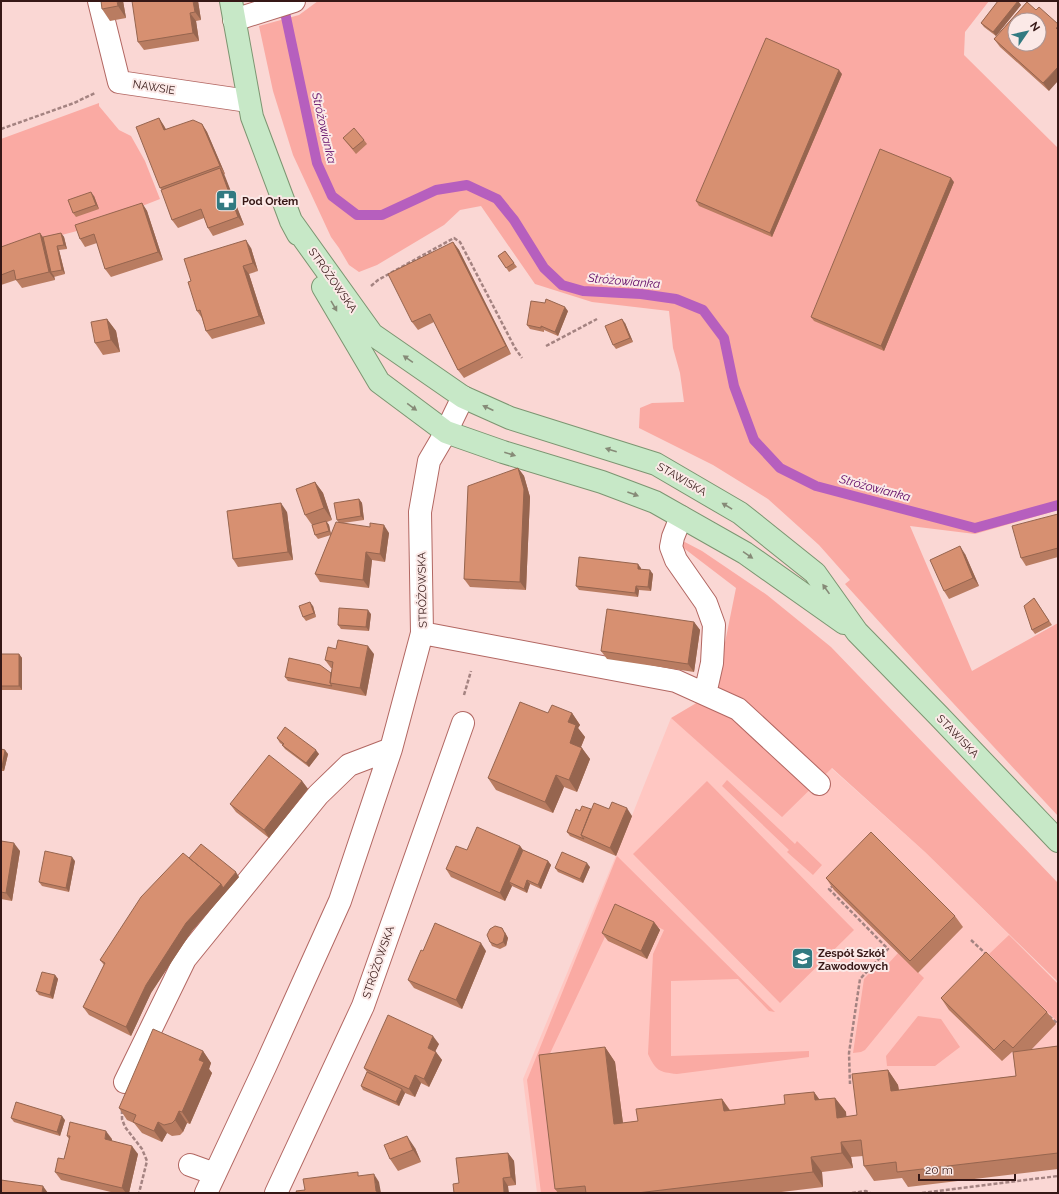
<svg xmlns="http://www.w3.org/2000/svg" width="1059" height="1194" viewBox="0 0 1059 1194" font-family="Raleway,sans-serif">
<rect width="100%" height="100%" fill="#fad7d4"/>
<path fill="#ffc7c2" d="M671 718 782 816 831 768 925 852 1058 983V1169L906 1177 874 1181 871 1155 851 1157 853 1168 822 1172 823 1187 773 1193H537L523 1079 617 853Z"/>
<path fill="#faaaa3" d="M318 1H989L965 32 964 55 1058 148V510L975 534 910 526 972 671 1058 623V816L940 689 845 584 850 580 819 545 768 499 713 465 639 428 640 408 652 403 684 402 680 373 673 348 669 311 592 302 535 284 481 206 460 210 444 225 377 265 359 272 349 265 339 248 331 237 293 155 273 91 259 26 299 15Z
M99 103V106L119 130 131 136 145 161 160 199 81 230 46 239 1 255V139Z
M681 540 702 551 767 595 831 647 1058 883V982L925 852 832 768 782 817 671 718 715 692 736 588 681 546Z
M727 780 795 844 797 841 822 865 813 875 787 852 789 850 722 786Z
M707 781 854 930 780 1003 633 854Z
M617 856 775 1012 769 1011 738 979 671 981V1056L809 1051V1057L677 1074C659 1072 656 1071 648 1054L653 954 664 930 617 907 604 939 545 1064 562 1193H541L527 1080Z
M1009 935 1058 984V1022L989 954Z
M898 953 924 978 865 1050 861 1052 853 1053 864 979 882 960 887 965Z
M918 1016 941 1019 960 1047 935 1066H887L886 1056Z"/>
<g fill="none" stroke-linecap="round" stroke-linejoin="round">
<path stroke="#b65fbe" stroke-width="10" d="M283 3 317 163 332 196 357 215H382L436 190 467 185 497 199 514 220 544 268 562 285 583 291 641 294 676 299 703 310 724 338 734 386 754 440 780 468 816 486 975 528 1058 505"/>
<defs>
<path id="minor" d="M99 1 119 82 248 101
M234 20 294 1
M681 517 673 537 671 547 676 560 706 603 714 625 712 663 705 694
M422 633 676 681 738 709 819 784
M125 1082 185 959 318 795 349 765 391 749
M190 1165 215 1174
M206 1193 265 1067 340 901 391 749 422 633 420 512 429 461 446 432 463 397
M276 1193 363 1006 463 723"/>
<path id="major" d="M231 1 252 117 291 221 298 234
M291 221 372 334 463 397 510 418 656 464 740 513 815 573 857 632 939 716 1058 841
M323 287 379 382 446 432 503 452 602 482 655 502 745 553 844 623"/>
</defs>
<use href="#minor" stroke="#b26762" stroke-width="24"/>
<use href="#major" stroke="#7c9571" stroke-width="24"/>
<path stroke="#a48381" stroke-width="2.5" stroke-dasharray="4 2" stroke-linecap="butt" d="M1 129 74 103 95 93
M371 286 378 280 454 238 460 242 515 348 522 358
M546 346 597 319
M464 695 471 671
M834 885 829 889 888 949 860 979 849 1053 850 1084
M971 940 987 955
M1049 1016 1058 1024
M122 1110V1119L125 1127 142 1149 147 1161 139 1193
M852 1193 866 1191 870 1193
M922 1193 1058 1176"/>
<use href="#minor" stroke="#fff" stroke-width="22"/>
<use href="#major" stroke="#c7e8c7" stroke-width="22"/>
</g>
<path fill="#b97c61" d="M123 1 126 18 110 21 102 9Z
M198 1 201 20 196 21 199 41 144 50 138 42Z
M998 1H1018L1021 5 996 36 984 27 981 23Z
M1027 2 1049 91 1000 47 994 39Z
M842 74 772 237 699 206 696 201Z
M159 118 166 129 202 124 207 132 225 174 224 175 244 225 213 236 208 228 204 218 178 228 172 220 162 190 160 188Z
M343 138 364 140 367 144 356 154Z
M954 182 884 351 814 321 811 317Z
M94 196 99 209 76 217 73 213Z
M142 203 147 211 163 260 111 277 105 269 97 243 85 247 80 239Z
M61 233 64 237 67 249 59 250 65 274 54 277V276L55 280 22 288 16 280 1 285V247Z
M453 242 459 250 511 354 464 378 458 370 434 322 418 330 412 322Z
M251 248 258 271 249 274 265 324 212 339 206 331 202 318 197 311 191 281Z
M505 251 517 267 509 272 498 256Z
M568 311 558 336 544 330V332L530 329 527 325Z
M107 319 116 331 120 352 103 355 95 343Z
M625 323 633 342 616 349 613 345Z
M518 468 524 476 530 497 526 590 470 587 464 579Z
M315 482 323 493 332 520 327 522 329 525 331 534 339 523 337 520 359 499 362 503 364 520 343 523 389 533 385 562 372 560 369 588 320 582 315 574 331 535 318 539 315 535 312 525 305 515Z
M287 512 293 560 238 567 233 559Z
M1058 514V557L1026 566 1021 558Z
M965 554 979 586 949 599 944 591Z
M641 568V569L653 574 651 591 639 590 638 597 579 590 576 586Z
M1034 598 1052 625 1035 634 1032 630Z
M313 606 316 617 306 621 303 617Z
M371 614 369 631 341 629 338 625Z
M694 622 700 630 694 672 607 659 601 651Z
M336 649 374 654 366 696 288 681 285 677 331 673 332 668H331L325 660Z
M1 654H19L22 658V690H1Z
M548 713H572L580 725 578 728 585 737 581 747 590 759 577 792 564 787 553 813 496 790 488 778Z
M277 738 319 754 309 767 285 749 282 745H283L280 743Z
M1 749 8 754 4 771H1Z
M302 781 308 789 269 838 236 812 230 804Z
M591 809H609L632 816 616 856 570 836 567 832 580 811Z
M1 841 20 851 12 901 1 899Z
M520 846 523 850 548 861 551 865 541 889 530 884 527 893 512 886 505 901 451 877 446 869 467 850Z
M189 858 239 877 192 931 151 993 131 1036 89 1015 83 1007 104 965 100 960Z
M75 861 69 892 42 886 39 882Z
M590 867 583 883 558 872 555 868Z
M826 878 955 916 963 927 918 973 834 890Z
M654 922 660 930 647 959 608 941 602 933Z
M505 932 508 938 506 946 500 949 492 946 490 942Z
M486 951 462 1009 414 988 408 980Z
M55 975 58 979 53 999 39 995 36 991Z
M941 998 1047 1012 1056 1024 1031 1050 1058 1046V1169L908 1187 902 1178 874 1181 864 1166 863 1156 851 1157 853 1168 822 1172 823 1187 773 1193H558L555 1189 605 1047 615 1062 623 1123 638 1121 722 1099 730 1110 785 1104 814 1092 819 1099 835 1098 846 1112V1117L857 1115 888 1070 898 1085 899 1090 1016 1076 1013 1052H1012L1002 1061 949 1010Z
M439 1044 435 1051 442 1060 429 1087 421 1083 415 1097 405 1093 399 1106 363 1090 361 1086 367 1072 364 1068Z
M203 1051 211 1063 209 1069 212 1073 190 1124 187 1123 183 1132 180 1135 172 1136 167 1133 162 1142 142 1133 134 1123 127 1120 119 1108Z
M11 1118 65 1120 60 1136 14 1122Z
M67 1136 112 1139V1141L138 1154 129 1193H115L61 1180 55 1172 64 1159 69 1139Z
M415 1148 421 1162 398 1171 390 1159Z
M508 1153 514 1161 516 1185 508 1186 459 1183Z"/>
<path fill="#96654f" d="M117 1H123L126 18 118 6Z
M193 1H198L201 20 195 12Z
M1018 1 1021 5 996 36 993 32Z
M190 13 196 21 199 41 193 33Z
M1058 67V81L1049 91 1043 83Z
M839 70 842 74 772 237 770 233Z
M159 118 164 126 170 138 164 130Z
M202 124 207 132 225 174 220 166Z
M220 168 225 176 244 225 238 217Z
M951 178 954 182 884 351 881 346Z
M91 192 94 196 99 209 96 205Z
M142 203 147 211 163 260 158 252Z
M40 233 46 241 51 272 54 276 55 280 49 272Z
M61 233 64 237 67 249 64 245Z
M246 240 251 248 258 271 253 263Z
M453 242 459 250 511 354 506 346Z
M57 246 59 250 65 274 62 270Z
M243 266 249 274 265 324 259 316Z
M565 307 568 311 558 336 555 332Z
M107 319 116 331 120 352 111 340Z
M622 319 625 323 633 342 630 338Z
M518 468 524 476 530 497 526 590 520 582Z
M315 482 323 493 332 520 324 508Z
M359 499 362 503 364 520 361 516Z
M281 503 287 512 293 560 288 552Z
M326 521 329 525 331 535 329 531Z
M384 525 389 533 385 562 380 554Z
M960 546 965 554 979 586 973 578Z
M366 552 372 560 369 588 363 580Z
M638 564 641 568V573L638 569Z
M650 570 653 574 651 591 648 587Z
M636 586 639 590 638 597 635 593Z
M310 602 313 606 316 617 314 613Z
M368 610 371 614 369 631 366 627Z
M694 622 700 630 694 672 688 664Z
M368 646 374 654 366 696 360 688Z
M19 654 22 658V690L19 686Z
M572 713 580 725 578 728 585 737 578 754 570 743 568 722Z
M582 748 590 759 577 792 569 780Z
M5 750 8 754 4 771 2 767Z
M316 750 319 754 309 767 306 763Z
M556 775 564 787 553 813 545 802Z
M302 781 308 789 269 838 264 830Z
M627 808 632 816 616 856 610 848Z
M14 843 20 851 12 901 6 893Z
M520 846 526 854 509 882 512 886 505 901 500 893Z
M72 857 75 861 69 892 66 888Z
M548 861 551 865 541 889 538 885Z
M587 863 590 867 583 883 580 879Z
M236 872 239 877 226 892 223 888Z
M527 880 530 884 527 893 524 889Z
M221 884 226 892 192 931 151 993 131 1036 126 1027 146 985 186 923Z
M654 922 660 930 647 959 641 951Z
M502 928 508 938 506 946 503 942Z
M481 943 486 951 462 1009 456 1000Z
M55 975 58 979 53 999 50 995Z
M433 1036 439 1044 433 1056 428 1048Z
M605 1047 615 1062 625 1139 614 1124Z
M203 1051 211 1063 209 1069 212 1073 190 1124 182 1112 199 1060Z
M436 1052 442 1060 429 1087 424 1079Z
M888 1070 898 1085 901 1106 891 1091Z
M415 1075 421 1083 415 1097 409 1089Z
M402 1089 405 1093 399 1106 396 1102Z
M814 1092 824 1106 815 1100Z
M835 1098 846 1112 848 1133 837 1118Z
M722 1099 732 1114 724 1111Z
M179 1111 187 1123 183 1132 175 1120Z
M62 1116 65 1120 60 1136 57 1132Z
M158 1122 167 1133 162 1142 154 1131Z
M106 1131 112 1139 110 1147 105 1139Z
M407 1136 415 1148 421 1162 413 1150Z
M841 1142 851 1157 853 1168 842 1153Z
M132 1146 138 1154 129 1193H126L122 1188Z
M508 1153 514 1161 516 1185 511 1177Z
M811 1157 822 1172 823 1187 813 1172Z
M374 1174 379 1182 381 1193H377L376 1191Z
M503 1178 508 1186 509 1193H504Z
M43 1186 48 1193H42Z"/>
<path fill="#d79071" stroke="#96654f" fill-rule="evenodd" d="M101 1H117L118 6 102 9Z
M132 1H193L195 12 190 13 193 33 138 42Z
M998 1H1018L993 32 981 23Z
M1027 2 1036 10 1039 7 1058 24V27L1056 28 1058 30V67L1043 83 994 39ZM1015 20H1039V44H1015Z
M766 38 839 70 770 233 696 201Z
M159 118 164 130 193 120 202 124 220 166 160 188 136 127Z
M354 128 364 140 353 149 343 138Z
M880 149 951 178 881 346 811 317Z
M220 168 238 217 208 228 201 209 172 220 161 190Z
M91 192 96 205 73 213 68 200Z
M142 203 158 252 105 269 94 234 80 239 75 225Z
M40 233 49 272 16 280 14 270 1 275V247Z
M61 233 64 245 57 246 62 270 51 272 43 237Z
M246 240 253 263 243 266 259 316 206 331 200 310 197 311 188 282 191 281 184 259Z
M453 242 506 346 458 370 430 314 412 322 388 274Z
M505 251 514 263 506 268 498 256Z
M546 299 565 307 555 332 541 326V328L527 325 531 301 545 303Z
M107 319 111 340 95 343 91 322Z
M622 319 630 338 613 345 605 326Z
M518 468 524 489 520 582 464 579 468 486Z
M315 482 324 508 305 515 296 489Z
M359 499 361 516 337 520 334 503Z
M281 503 288 552 233 559 227 511Z
M1058 514V548L1021 558 1012 526Z
M326 521 329 531 315 535 312 525Z
M336 522 370 527V523L384 525 380 554 366 552 363 580 315 574Z
M960 546 973 578 944 591 930 560Z
M579 557 638 564V569L650 570 648 587 636 586 635 593 576 586Z
M1034 598 1049 621 1032 630 1024 606Z
M310 602 314 613 303 617 299 606Z
M339 608 368 610 366 627 338 625Z
M607 609 694 622 688 664 601 651Z
M338 640 368 646 360 688 330 683 333 662 325 660 328 647 336 649Z
M1 654H19V686H1Z
M289 658 320 665 331 673 330 683 332 686 285 677Z
M520 702 548 713 552 705 572 713 568 722 576 725 570 743 582 748 569 780 556 775 545 802 488 778Z
M285 727 316 750 306 763 282 745 284 744 277 738Z
M1 749 5 750 2 767H1Z
M269 755 302 781 264 830 230 804Z
M612 802 627 808 610 848 581 835 594 803 609 809Z
M582 806 591 809 581 835 584 839 567 832 576 809 580 811Z
M477 827 520 846 500 893 446 869 456 846 467 850Z
M871 832 955 916 910 961 826 878Z
M1 841 14 843 6 893 1 892Z
M201 844 236 872 223 888 221 884 189 858Z
M523 850 548 861 538 885 527 880 524 889 509 882Z
M45 851 72 857 66 888 39 882Z
M562 852 587 863 580 879 555 868Z
M183 853 221 884 186 923 146 985 126 1027 83 1007 105 963 100 960 141 897Z
M615 904 654 922 641 951 602 933Z
M435 923 481 943 456 1000 408 980 421 950 423 951Z
M495 926 502 928 505 934 503 942 497 945 490 942 487 935 490 929Z
M986 952 1047 1012 1013 1048 1004 1040 994 1050 941 998Z
M42 972 55 975 50 995 36 991Z
M388 1015 433 1036 428 1048 436 1052 424 1079 415 1075 409 1089 364 1068Z
M153 1029 203 1051 199 1060 204 1062 182 1112 179 1111 175 1120 172 1123 164 1125 158 1122 154 1131 133 1122 136 1115 119 1108Z
M1058 1046V1153L897 1172 896 1162 864 1166 861 1140 841 1142 842 1153 811 1157 813 1172 637 1193H586L585 1186 555 1189 539 1055 605 1047 614 1124 638 1121 636 1109 722 1099 724 1111 785 1104 784 1095 814 1092 815 1100 835 1098 837 1118 857 1115 852 1074 888 1070 891 1091 1016 1076 1013 1052Z
M367 1072 402 1089 396 1102 361 1086Z
M16 1102 62 1116 57 1132 11 1118Z
M70 1122 106 1131 105 1139 132 1146 122 1188 55 1172 58 1158 64 1159 70 1136H67Z
M407 1136 413 1150 390 1159 384 1145Z
M508 1153 511 1177 503 1178 504 1193H454L453 1184 459 1183 456 1158Z
M358 1172V1176L374 1174 376 1191 380 1193H297L296 1191 305 1190 303 1179Z
M1 1180 43 1186 42 1193H1Z"/>
<defs><path id="oneway-solid" d="M-6-.8H1V-3.2L6.5 0L1 3.2V.8H-6Z"/></defs>
<g fill="#868a77">
<use href="#oneway-solid" transform="translate(334 306) rotate(60)"/>
<use href="#oneway-solid" transform="translate(408 359) rotate(-145)"/>
<use href="#oneway-solid" transform="translate(412 407) rotate(36)"/>
<use href="#oneway-solid" transform="translate(488 408) rotate(-155)"/>
<use href="#oneway-solid" transform="translate(611 450) rotate(-163)"/>
<use href="#oneway-solid" transform="translate(510 454) rotate(17)"/>
<use href="#oneway-solid" transform="translate(633 494) rotate(20)"/>
<use href="#oneway-solid" transform="translate(727 506) rotate(-149)"/>
<use href="#oneway-solid" transform="translate(748 555) rotate(34)"/>
<use href="#oneway-solid" transform="translate(826 589) rotate(-125)"/>
</g>
<defs>
<symbol id="pharmacy-square" viewBox="-11 -11 22 22"><rect x="-9" y="-9" width="18" height="18" rx="4" fill="#327a81" stroke="#fbe9e7"/><path d="M-2-6h4v4h4v4h-4v4h-4v-4h-4v-4h4Z" fill="#fff"/></symbol>
<symbol id="school-square" viewBox="-11 -11 22 22"><rect x="-9" y="-9" width="18" height="18" rx="4" fill="#327a81" stroke="#fbe9e7"/><path d="M0-5L7-2L0 1L-7-2ZM-4 1L0 2.5L4 1V4Q0 6-4 4Z" fill="#fff"/></symbol>
</defs>
<g fill-rule="evenodd">
<use href="#pharmacy-square" x="214" y="188" width="25" height="25"/>
<use href="#school-square" x="790" y="946" width="25" height="25"/>
</g>
<g text-anchor="middle" stroke-width="4" stroke-linejoin="round" paint-order="stroke">
<g font-size="11" fill="#361816" stroke="#fbe9e7">
<text transform="translate(154 87) rotate(9)" y="4">NAWSIE</text>
<text transform="translate(333 280) rotate(55)" y="4">STRÓŻOWSKA</text>
<text transform="translate(682 479) rotate(30)" y="4">STAWISKA</text>
<text transform="translate(422 590) rotate(-91)" y="4">STRÓŻOWSKA</text>
<text transform="translate(958 736) rotate(46)" y="4">STAWISKA</text>
<text transform="translate(378 962) rotate(-71)" y="4">STRÓŻOWSKA</text>
</g>
<g font-size="11" font-weight="bold" fill="#361816" stroke="#fbe9e7" text-anchor="start">
<text x="242" y="205">Pod Orłem</text>
<text x="818" y="957">Zespół Szkół<tspan x="818" dy="13">Zawodowych</tspan></text>
</g>
<g font-size="12" font-style="italic" fill="#5f0866" stroke="#fbe9e7">
<text transform="translate(324 128) rotate(77)" y="4">Stróżowianka</text>
<text transform="translate(624 281) rotate(5)" y="4">Stróżowianka</text>
<text transform="translate(875 488) rotate(15)" y="4">Stróżowianka</text>
</g>
</g>
<rect width="1059" height="1194" fill="none" stroke="#361816" stroke-width="4"/>
<g transform="translate(1027 32) rotate(56)"><circle r="19" fill="#fbe9e7" stroke="#ac9593"/>
<path d="M0-3L7 15L0 10L-7 15Z" fill="#327a81"/>
<text y="-6" font-size="11" font-weight="bold" text-anchor="middle" fill="#361816">N</text>
</g>
<path d="M919 1174v6h96v-6" fill="none" stroke="#361816" stroke-width="2"/>
<text x="925" y="1174" font-size="12" fill="#361816" stroke="#fbe9e7" stroke-width="3" paint-order="stroke">20 m</text>
</svg>
